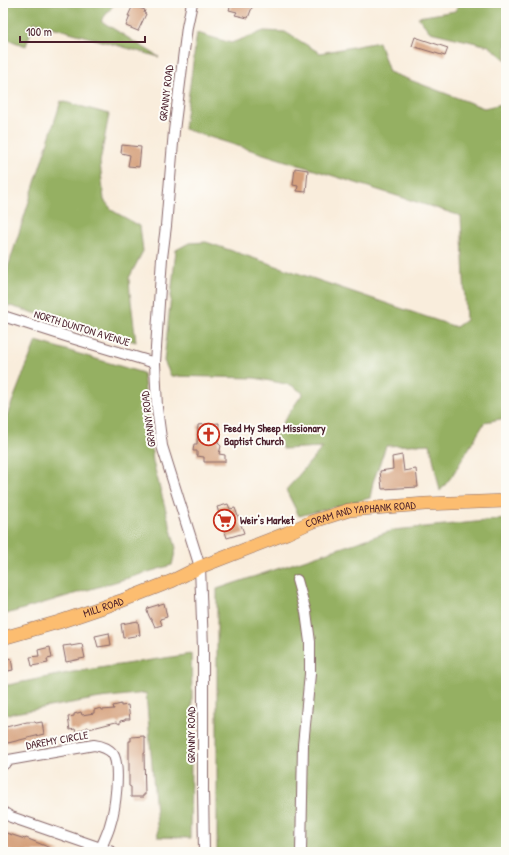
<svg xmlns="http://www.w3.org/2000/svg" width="509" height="855" viewBox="0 0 509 855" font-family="'Patrick Hand',sans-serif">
<rect width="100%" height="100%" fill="#fdfcf7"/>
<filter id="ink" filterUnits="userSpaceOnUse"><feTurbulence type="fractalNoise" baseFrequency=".025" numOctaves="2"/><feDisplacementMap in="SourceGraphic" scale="8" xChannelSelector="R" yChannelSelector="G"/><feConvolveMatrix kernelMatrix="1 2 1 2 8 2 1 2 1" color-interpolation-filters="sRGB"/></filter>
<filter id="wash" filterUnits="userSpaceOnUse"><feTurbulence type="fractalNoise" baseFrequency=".012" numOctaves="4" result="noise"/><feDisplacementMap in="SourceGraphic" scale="16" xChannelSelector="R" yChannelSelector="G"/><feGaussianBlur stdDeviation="0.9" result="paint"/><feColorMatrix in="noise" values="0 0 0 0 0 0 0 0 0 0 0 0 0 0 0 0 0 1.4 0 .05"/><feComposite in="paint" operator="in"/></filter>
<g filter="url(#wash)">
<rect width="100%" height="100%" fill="#f9eddc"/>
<path fill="#95b062" stroke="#706846" d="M3 3H115L101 21 159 57 34 22 26 46 3 38Z
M459 3H506V60L489 46 430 32 418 17 455 11Z
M264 31 285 32 320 53 379 42 389 72 484 108 506 103V418L485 422 452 476 440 491 430 444 386 446 373 482 370 498 299 516 286 490 323 447 283 449 275 434 303 393 291 385 255 378 171 376 164 361 176 250 189 243 206 242 456 327 466 320 461 216 184 129 197 33 231 43Z
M61 101 109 114 100 162 104 200 113 211 140 226 143 251 129 278 130 293 136 342 3 304V283Z
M36 341 143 373 153 462 176 548 172 565 3 615V423H4Z
M506 519V852H217V589L394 530Z
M191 654 192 693 190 838 158 837 146 693 100 698 3 715V686L73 672Z"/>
<g id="blocks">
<path fill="#d5a07c" d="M134 3H141L139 8 145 10 144 13 146 14 138 31 126 26 130 16H128Z
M232 3 238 5 239 3H243L253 5 248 18 235 15 237 12 229 10Z
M415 37 448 48 445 56 412 46Z
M122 145 141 147 139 167 128 166 130 155 121 153Z
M295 168 308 170 306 192 297 191 298 186 293 185Z
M219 423 218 443 221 446 219 454 225 455V462H204V457L197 456V451H193L194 444H197L198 425Z
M402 455 404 471 416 469 418 487 382 489 380 471 393 469 392 457Z
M228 504 230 509 235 508 244 533 227 538 217 507Z
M164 603 167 617 160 619 162 625 155 627 152 620H151L149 616 147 611 148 608Z
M138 621 140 635 123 638 121 624Z
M109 633 111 645 98 647 95 636Z
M82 644 85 658 66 662 63 646 71 645V646Z
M50 647 52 658 47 659 48 663 32 666 30 657 39 656 38 650Z
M11 658 13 670 3 672V660Z
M121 704V706L128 705 130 719H125V720L120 721V724L116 722 89 729 88 727 76 732 75 729 70 730 68 717 74 716V714L81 712 82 715 94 713V710L101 708 102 710 114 709 113 706Z
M27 722H35L36 723 42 722 44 734 8 743 7 742 3 743V729L6 727Z
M144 736V738H145V753H144L145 795H143V797H131V787L129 786V741H131V737Z
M3 832 25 839 26 838 60 852H13L3 848Z"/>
</g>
</g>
<g filter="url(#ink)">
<use href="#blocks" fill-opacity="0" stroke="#876769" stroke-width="1"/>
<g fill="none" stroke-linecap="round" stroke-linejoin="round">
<defs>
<path id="minor" d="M192 3 187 27 174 131 166 226 162 258 155 363 157 408 162 446 200 567 203 648V789L204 852
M3 316 75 339 155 363
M297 580 306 612 310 642V674L303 745 301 852
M3 765 9 760 94 745C102 746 108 748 113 754 121 767 115 810 110 825 108 833 104 840 101 848
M3 812 11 817 112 852"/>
<g id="major">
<path id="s1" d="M3 638 59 622 121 601 172 581 200 567 287 533 311 522 349 510 425 504 506 501"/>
</g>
</defs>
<use href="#minor" stroke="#876769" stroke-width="12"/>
<use href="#major" stroke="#876769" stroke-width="14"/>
<use href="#minor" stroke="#fff" stroke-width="10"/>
<use href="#major" stroke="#fcbd6f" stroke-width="13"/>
</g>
</g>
<defs>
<symbol id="church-ring" viewBox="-11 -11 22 22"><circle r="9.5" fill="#fdfcf7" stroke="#c8321e" stroke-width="1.5"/><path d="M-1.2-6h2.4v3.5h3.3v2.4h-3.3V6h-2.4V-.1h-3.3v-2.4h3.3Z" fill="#c8321e"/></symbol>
<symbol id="supermarket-ring" viewBox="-11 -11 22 22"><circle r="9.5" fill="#fdfcf7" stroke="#c8321e" stroke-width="1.5"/><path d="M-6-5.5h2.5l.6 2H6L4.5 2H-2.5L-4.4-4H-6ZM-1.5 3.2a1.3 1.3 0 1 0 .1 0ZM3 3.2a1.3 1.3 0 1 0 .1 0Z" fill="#c8321e"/></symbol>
</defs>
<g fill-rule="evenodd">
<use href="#church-ring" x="196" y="422" width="25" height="25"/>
<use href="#supermarket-ring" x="212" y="508" width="25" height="25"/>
</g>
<g text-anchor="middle" stroke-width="4" stroke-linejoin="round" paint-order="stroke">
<g font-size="11" fill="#4a1f2b" stroke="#fdfcf7">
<text transform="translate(166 93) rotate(-83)" y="4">GRANNY ROAD</text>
<text transform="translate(82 328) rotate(17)" y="4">NORTH DUNTON AVENUE</text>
<text transform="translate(148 419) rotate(-97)" y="4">GRANNY ROAD</text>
<text dy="4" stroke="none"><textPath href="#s1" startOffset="380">CORAM AND YAPHANK ROAD</textPath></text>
<text dy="4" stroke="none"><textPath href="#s1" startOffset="105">MILL ROAD</textPath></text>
<text transform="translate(191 735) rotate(-90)" y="4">GRANNY ROAD</text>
<text transform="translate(57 740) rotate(-10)" y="4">DAREMY CIRCLE</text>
</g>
<g font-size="11" font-weight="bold" fill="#4a1f2b" stroke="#fdfcf7" text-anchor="start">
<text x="224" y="432">Feed My Sheep Missionary<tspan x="224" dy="13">Baptist Church</tspan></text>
<text x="240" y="524">Weir's Market</text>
</g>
</g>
<rect width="509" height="855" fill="none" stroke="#fdfcf7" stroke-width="16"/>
<path d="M20 36v6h125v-6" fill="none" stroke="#4a1f2b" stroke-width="2"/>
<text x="26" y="36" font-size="12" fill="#4a1f2b" stroke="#fdfcf7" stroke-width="3" paint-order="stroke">100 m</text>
</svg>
